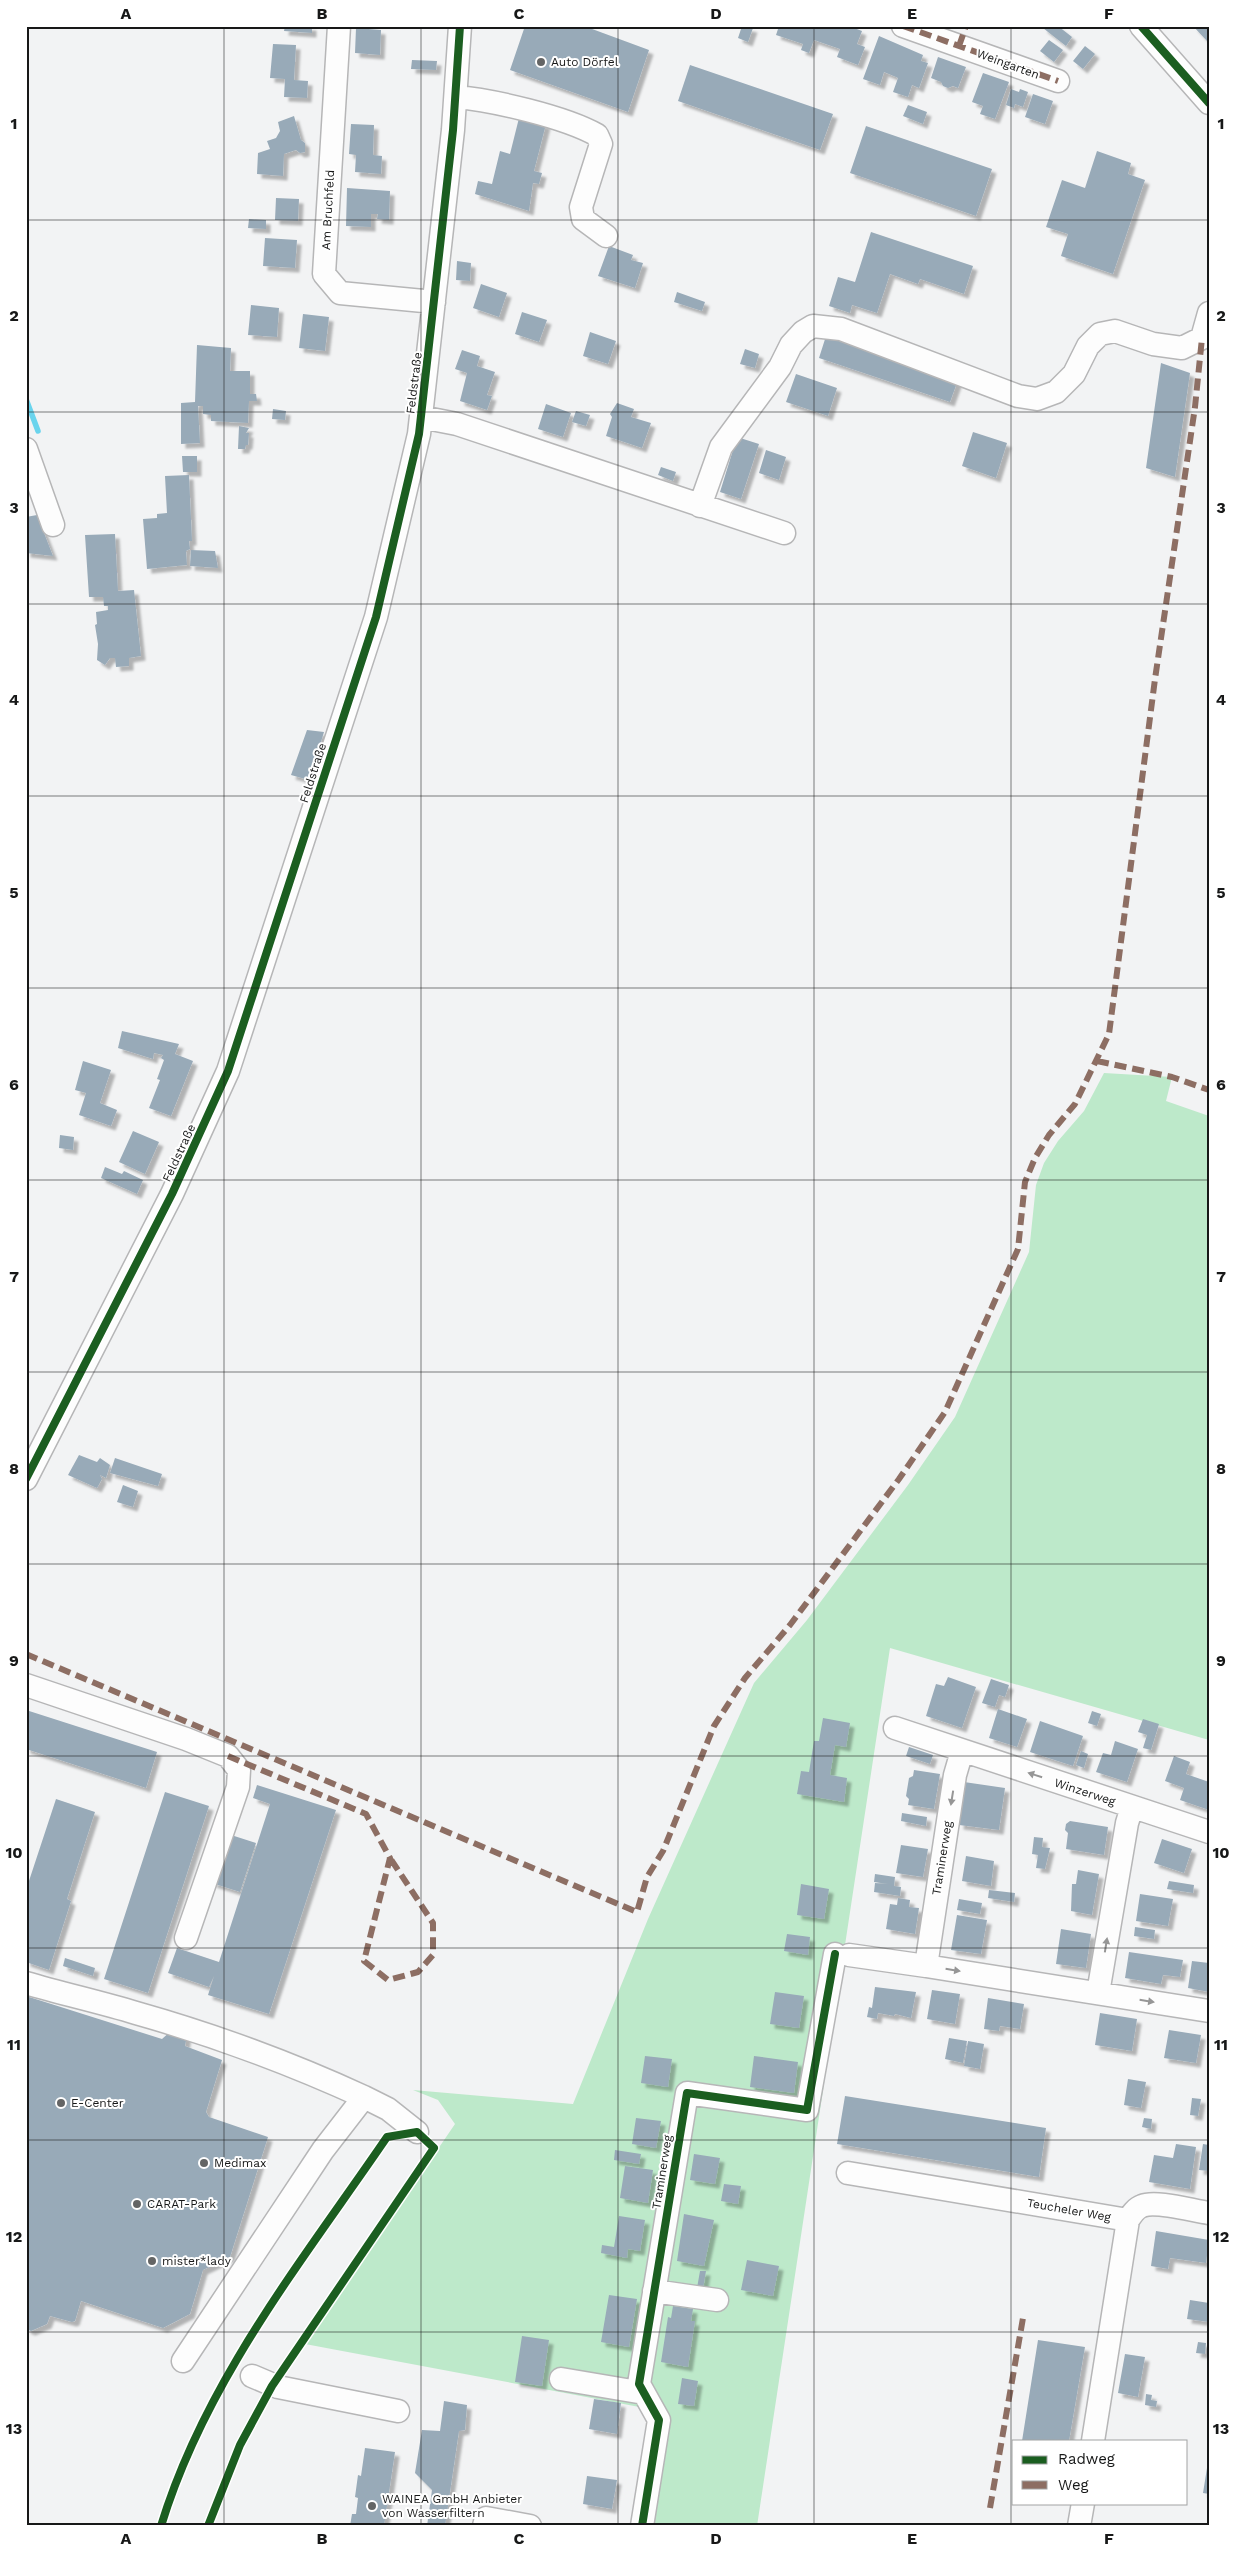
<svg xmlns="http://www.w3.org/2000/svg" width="1235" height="2552" viewBox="0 0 1235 2552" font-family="'Work Sans',sans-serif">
<defs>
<filter id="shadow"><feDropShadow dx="4.5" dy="4.5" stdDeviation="1" flood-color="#0004"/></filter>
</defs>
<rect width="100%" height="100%" fill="#f2f3f4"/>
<path fill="#bde9ca" d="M1104 1073 1172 1077 1166 1101 1209 1116V1740L890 1648 757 2526H650L666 2412 305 2344 455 2124 438 2100 413 2090 573 2104 648 1919 754 1683 807 1620 908 1485 955 1417 1029 1252 1036 1185 1044 1163 1058 1141 1084 1111Z"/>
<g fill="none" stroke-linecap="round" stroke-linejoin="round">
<path stroke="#6ad4ed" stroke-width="5.5" d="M26 399 38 431"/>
</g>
<path fill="#98aab8" filter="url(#shadow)" d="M285 26H312V33L284 31Z
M525 26H584L649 50 628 112 510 70Z
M742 26 753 28 748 42 738 38Z
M779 26 818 28 819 26H849L862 31 857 44 865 47 858 65 837 57 840 49 814 40 809 53 801 50 803 44 776 35Z
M1044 26H1058L1072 37 1066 46 1043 28Z
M1193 26H1209V40L1207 41Z
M356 28 381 30 380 55 355 53Z
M879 36 923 55 921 61 928 63 919 88 912 85 908 97 893 92 898 78 896 77 884 72 880 85 863 79Z
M1049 40 1063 50 1054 62 1040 51Z
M273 44 296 45 294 80 308 81 307 98 284 97 285 79 270 78Z
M1085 46 1095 54 1083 69 1073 61Z
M938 57 966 67 958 88 953 86 948 88 943 86 941 82 931 78Z
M412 60 437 61 436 70 411 69Z
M690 65 833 114 820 150 678 101Z
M983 73 1009 82 995 119 980 114 983 106 972 102Z
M1011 89 1019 92 1020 89 1028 92 1023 107 1015 104 1014 108 1006 105Z
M1033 94 1053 101 1045 124 1025 117Z
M908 105 927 112 923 124 903 116Z
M294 116 301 140 305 143V152L300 153 296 150 284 154 283 176 257 174 258 153 270 149 267 141 276 138 280 131 278 122Z
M519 118 546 124 534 171 542 173 539 184 533 183 529 211 475 194 478 181 492 184 500 151 510 154Z
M351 124 374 125 373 155 382 156 381 174 355 172 356 155 349 154Z
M866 126 992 169 976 216 850 173Z
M1097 151 1131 163 1128 174 1145 180 1113 274 1061 256 1068 234 1046 227 1062 180 1085 188Z
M347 188 390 191 389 220 377 219 378 214H371V227L346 226Z
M276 198 299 199 298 221 275 220Z
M249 219 266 220V229L248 228Z
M871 232 973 266 964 294 920 279 918 284 890 274 877 313 852 305 850 313 829 306 838 277 855 282Z
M265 238 297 240 295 268 263 266Z
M609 246 633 255 631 260 643 263 635 288 598 276Z
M457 261 471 263 470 281 456 280Z
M481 284 507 293 499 317 473 308Z
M677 292 705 302 702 311 674 302Z
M251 305 279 308 277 337 248 335Z
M522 312 547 320 539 342 515 334Z
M303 314 329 317 325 351 299 348Z
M590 332 616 341 608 364 583 356Z
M826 336 958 380 950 402 819 358Z
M197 345 231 348 230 371H250V394H256L257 401H249L248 423 211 421V415L203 414V406H198L200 443 181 444V403L195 402Z
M745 349 759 354 755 368 740 364Z
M462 350 480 356 477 366 495 372 487 395 492 396 487 410 460 401 467 373 455 369Z
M1161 363 1190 373 1175 477 1146 468Z
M796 374 837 388 828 416 786 402Z
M617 403 634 409 631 417 651 423 642 448 606 436 612 417 610 414Z
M546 404 571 413 563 437 538 429Z
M273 409 286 411 285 420 272 419Z
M576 411 590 415 586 426 572 422Z
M239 426 249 428 246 433H249L248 445H246L245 449H238Z
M973 432 1007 443 996 478 962 466Z
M737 437 759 444 741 499 720 492Z
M766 450 786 457 779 480 759 473Z
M182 456H197V472H183Z
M661 467 676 472 673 481 658 475Z
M189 475 192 541H189L190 549 186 551 187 565 147 569 143 519 157 518V514L167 513 165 476Z
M37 515 53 556 26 553V517Z
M115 534 118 591 134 590 141 656 129 658V666L116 667 115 658H110L105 665 97 660 98 644 95 625 97 624 96 612 108 610V606H104L103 597H89L85 535Z
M191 550 215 551 218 568 190 566Z
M307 730 324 732 309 780 291 775Z
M122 1031 179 1044 175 1054 193 1061 171 1116 149 1108 160 1080 157 1079 164 1060 161 1058 163 1055 154 1053 153 1059 118 1048Z
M83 1061 111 1070 100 1103 117 1110 111 1126 79 1115 86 1093 75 1090Z
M133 1131 159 1142 145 1174 119 1162Z
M60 1135 74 1137 73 1150 59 1148Z
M105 1167 122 1174 124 1171 143 1180 137 1194 101 1178Z
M79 1455 97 1462 100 1458 110 1465 106 1478 100 1475 102 1479 97 1488 68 1475Z
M115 1458 162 1474 158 1486 110 1473Z
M123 1485 138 1491 133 1507 117 1502Z
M948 1677 976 1687 962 1728 926 1716 936 1684 944 1686Z
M991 1679 1009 1685 1005 1697 999 1695 995 1707 982 1703Z
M998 1709 1027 1719 1017 1747 989 1738Z
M26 1710 157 1752 146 1788 26 1749Z
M1092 1711 1101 1714 1097 1726 1088 1723Z
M823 1718 850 1723 846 1747 835 1745 830 1775 847 1778 844 1802 797 1794 801 1771 809 1772 814 1741H819Z
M1143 1719 1159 1724 1151 1750 1143 1748 1147 1735 1138 1732Z
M1040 1721 1083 1736 1073 1766 1030 1752Z
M1115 1741 1138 1749 1127 1782 1096 1772 1103 1753 1111 1755Z
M909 1747 933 1755 930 1764 906 1756Z
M1081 1751 1088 1754 1084 1768 1076 1765Z
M1174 1756 1190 1762 1186 1774 1209 1782V1810L1180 1800 1184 1788 1165 1781Z
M914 1770 940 1774 934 1809 908 1805 909 1799 906 1796 909 1778 913 1776Z
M964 1782 1005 1788 999 1830 959 1825Z
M257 1785 336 1810 269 2014 208 1995 214 1976 209 1987 168 1973 177 1948 219 1962 270 1804 253 1798Z
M165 1792 209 1806 148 1993 104 1979Z
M56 1799 95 1812 67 1899 71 1901 49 1970 26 1962V1890Z
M902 1813 927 1817 926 1826 901 1821Z
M1070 1821 1108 1827 1104 1855 1066 1849 1068 1833 1065 1830 1066 1824Z
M228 1834 256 1843 240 1892 212 1883Z
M1034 1837 1043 1838 1042 1847 1050 1848 1045 1869 1036 1868 1038 1855 1032 1854Z
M1162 1839 1192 1849 1184 1873 1154 1863Z
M901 1845 928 1849 923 1877 896 1873Z
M966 1856 994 1861 991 1886 962 1881Z
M1078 1870 1099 1874 1092 1915 1071 1911 1072 1884H1076Z
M875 1874 895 1877 894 1886 901 1887 900 1896 874 1892 875 1883 888 1884 874 1882Z
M1169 1881 1194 1885 1193 1893 1167 1889Z
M801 1884 829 1889 824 1919 797 1915Z
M989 1890 1015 1893 1014 1902 988 1898Z
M1140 1894 1173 1899 1168 1926 1136 1921Z
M898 1898 910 1900 909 1907 919 1908 915 1934 886 1929 890 1904 897 1905Z
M959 1899 982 1903 980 1914 957 1910Z
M957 1915 987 1920 981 1954 951 1950Z
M1135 1927 1155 1930 1154 1939 1134 1936Z
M1061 1929 1091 1934 1086 1968 1056 1964Z
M787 1934 810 1937 808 1955 784 1951Z
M1129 1952 1183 1960 1180 1977 1163 1975 1161 1984 1125 1978Z
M65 1958 95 1968 93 1976 63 1966Z
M1192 1961 1209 1963V1992L1188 1988Z
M875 1987 916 1992 911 2018 895 2014 894 2016 878 2013 877 2019 867 2017 869 2007 872 2008Z
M932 1990 960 1994 955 2024 927 2019Z
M775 1992 804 1996 799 2028 770 2024Z
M26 1996 162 2039 171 2031 187 2035 185 2046 222 2060 206 2112 209 2117 268 2137 230 2257 203 2270 190 2314 163 2328 81 2301 75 2321 72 2322 50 2316 47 2324 31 2331 26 2329Z
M988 1998 1024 2004 1020 2029 1000 2026 999 2031 984 2029Z
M1100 2013 1137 2019 1132 2051 1095 2045Z
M1169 2030 1201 2035 1196 2063 1164 2058Z
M949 2038 967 2041 963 2063 945 2059Z
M968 2041 984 2044 980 2069 964 2066Z
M645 2056 672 2059 668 2087 641 2083Z
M754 2056 798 2062 794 2093 750 2087Z
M1128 2079 1146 2082 1141 2108 1124 2105Z
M845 2096 1046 2128 1039 2177 837 2144Z
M1192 2098 1201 2099 1198 2116 1190 2115Z
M636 2118 661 2121 656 2148 632 2144Z
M1144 2118 1152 2119 1151 2129 1142 2127Z
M1176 2144 1196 2147 1190 2189 1149 2182 1154 2155 1173 2158Z
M1203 2144 1209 2145V2171L1199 2170Z
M615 2150 641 2154 639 2164 614 2160Z
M694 2154 720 2158 715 2184 690 2180Z
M625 2166 653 2170 648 2203 620 2198Z
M724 2184 741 2186 738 2204 721 2201Z
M684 2214 714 2220 704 2266 677 2261Z
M619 2216 645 2220 640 2251 628 2249 627 2258 601 2253 602 2245 614 2247Z
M1156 2231 1209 2240 1206 2263 1170 2258 1168 2269 1151 2266Z
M747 2260 779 2266 773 2296 741 2290Z
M700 2271H706L703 2289 697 2288Z
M609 2295 637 2299 629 2347 601 2342Z
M1190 2300 1209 2303V2322L1187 2319Z
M673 2306 693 2309 691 2321H695L688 2367 661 2362 668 2317 671 2318Z
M522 2336 549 2340 542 2386 515 2382Z
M1038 2340 1085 2347 1069 2441H1022Z
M1198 2342 1206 2343 1205 2354 1196 2353Z
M1125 2354 1145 2357 1138 2397 1118 2393Z
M682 2378 698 2381 694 2406 678 2404Z
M1146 2394 1152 2395 1151 2400 1157 2401 1156 2407 1145 2405Z
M594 2399 621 2403 617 2434 589 2429Z
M444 2401 467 2405 465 2430 459 2431 445 2526H427L432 2490 415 2473 422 2430 440 2431Z
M365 2448 395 2452 384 2526H350L352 2514H356L358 2498 355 2497 358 2475 361 2476Z
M1207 2468H1209V2494L1203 2493Z
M587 2476 617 2480 612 2509 583 2504Z"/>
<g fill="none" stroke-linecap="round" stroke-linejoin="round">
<defs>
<path id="minor" d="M339 26 324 274 340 293 434 302
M903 26 1058 81
M1141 26 1209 103
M456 97C493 100 565 117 597 135L601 144 581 207 583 219 606 236
M421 417 457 424 784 533
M26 449 53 525
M700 506 721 447 780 367 791 345 803 332 813 326 841 329 1018 396 1037 399 1056 392 1074 374 1088 346 1100 334 1115 331 1153 344 1182 348 1202 338 1209 313
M26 1479 172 1194 228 1071 376 617 419 434 453 130 460 26
M26 1685 186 1739 228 1756 239 1770 238 1787 186 1938
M895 1728 1209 1832
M962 1751 955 1775 926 1966 1209 2011
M849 1955 926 1966
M26 1983C63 1994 100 2002 136 2013 214 2035 290 2063 364 2097
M1098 1993 1127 1823 1132 1807
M848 2173 1128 2220
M654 2291 717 2300
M183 2361 323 2150 364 2097 388 2109 417 2132
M252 2376 278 2387 398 2411
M561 2379 644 2393
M1093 2441 1128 2220C1132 2214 1136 2208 1142 2206 1156 2200 1193 2211 1209 2213
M484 2526 486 2518 530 2526
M642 2526 659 2420 639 2384 687 2093 807 2110 835 1954
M1079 2526 1083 2503"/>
</defs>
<use href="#minor" stroke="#b6b6b7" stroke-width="25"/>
<use href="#minor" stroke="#fdfdfd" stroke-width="22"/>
<path stroke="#8d6e63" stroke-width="6" stroke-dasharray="12 6" stroke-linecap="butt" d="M903 26 1058 81
M959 46 966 26
M1097 1061 1172 1077 1209 1090
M26 1654 637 1912 647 1877 663 1851 714 1726 745 1678 790 1625 899 1479 945 1412 1018 1249 1025 1182 1035 1158 1049 1135 1075 1104 1109 1034 1155 679 1195 407 1202 338
M228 1756 366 1814 390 1858 364 1961 388 1980 418 1972 433 1955V1923L390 1858
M990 2508 1023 2318"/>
<defs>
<path id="cycleway" d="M1141 26 1209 103
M26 1479 172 1194 228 1071 376 617 419 434 453 130 460 26
M161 2526C205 2381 303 2260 387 2137L417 2132 434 2148 272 2386 240 2445 208 2526
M642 2526 659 2420 639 2384 687 2093 807 2110 835 1954"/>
</defs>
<use href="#cycleway" stroke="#fff" stroke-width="11"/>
<use href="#cycleway" stroke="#1b5e20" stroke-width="8"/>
</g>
<defs><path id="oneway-solid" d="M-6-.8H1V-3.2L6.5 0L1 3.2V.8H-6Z" transform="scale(1.25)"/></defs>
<g fill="#969696">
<use href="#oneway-solid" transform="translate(1035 1775) rotate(-162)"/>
<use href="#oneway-solid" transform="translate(952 1798) rotate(99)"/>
<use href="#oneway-solid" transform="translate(1106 1945) rotate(-81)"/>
<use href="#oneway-solid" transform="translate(953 1970) rotate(9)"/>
<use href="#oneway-solid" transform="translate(1147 2001) rotate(9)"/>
</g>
<path fill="none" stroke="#171818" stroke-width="1" stroke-opacity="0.55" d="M224 26V2526M421 26V2526M618 26V2526M814 26V2526M1011 26V2526M26 220H1209M26 412H1209M26 604H1209M26 796H1209M26 988H1209M26 1180H1209M26 1372H1209M26 1564H1209M26 1756H1209M26 1948H1209M26 2140H1209M26 2332H1209"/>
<g fill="#646565" stroke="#fff" stroke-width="2">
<circle cx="541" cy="62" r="5"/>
<circle cx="61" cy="2103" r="5"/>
<circle cx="204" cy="2163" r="5"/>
<circle cx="137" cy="2204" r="5"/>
<circle cx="152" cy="2261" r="5"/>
<circle cx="372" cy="2506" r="5"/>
</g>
<g text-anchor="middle" stroke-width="4" stroke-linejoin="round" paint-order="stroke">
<g font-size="12" fill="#171818" stroke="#fff" text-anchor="start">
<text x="551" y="66">Auto Dörfel</text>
<text x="71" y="2107">E-Center</text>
<text x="214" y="2167">Medimax</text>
<text x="147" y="2208">CARAT-Park</text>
<text x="162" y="2265">mister*lady</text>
<text x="382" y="2503">WAINEA GmbH Anbieter<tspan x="382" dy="14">von Wasserfiltern</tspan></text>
</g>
<g font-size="12" fill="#171818" stroke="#fff">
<text transform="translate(1008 64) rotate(20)" y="4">Weingarten</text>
<text transform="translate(328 210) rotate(-87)" y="4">Am Bruchfeld</text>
<text transform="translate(414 383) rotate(-83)" y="4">Feldstraße</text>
<text transform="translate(313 773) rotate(-72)" y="4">Feldstraße</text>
<text transform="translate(179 1153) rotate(-65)" y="4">Feldstraße</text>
<text transform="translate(1085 1792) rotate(18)" y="4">Winzerweg</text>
<text transform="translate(942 1858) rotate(-81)" y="4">Traminerweg</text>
<text transform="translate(662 2172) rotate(-81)" y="4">Traminerweg</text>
<text transform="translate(1069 2210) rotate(10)" y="4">Teucheler Weg</text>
</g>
</g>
<rect width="1235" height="2552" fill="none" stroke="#ffffff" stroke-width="55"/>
<rect x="1012" y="2440" width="175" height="65" fill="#ffffff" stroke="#a2a3a3"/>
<rect x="1022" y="2456" width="25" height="8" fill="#1b5e20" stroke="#a2a3a3"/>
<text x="1058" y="2464" font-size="15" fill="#171818">Radweg</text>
<rect x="1022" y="2481" width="25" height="8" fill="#8d6e63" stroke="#a2a3a3"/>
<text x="1058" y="2490" font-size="15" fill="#171818">Weg</text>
<rect x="28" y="28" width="1180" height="2496" fill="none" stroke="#171818" stroke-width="2"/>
<g font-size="16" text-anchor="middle" font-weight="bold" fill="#171818">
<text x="126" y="19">A</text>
<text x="322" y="19">B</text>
<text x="519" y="19">C</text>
<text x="716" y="19">D</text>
<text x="912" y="19">E</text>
<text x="1109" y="19">F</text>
<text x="14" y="129">1</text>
<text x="1221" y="129">1</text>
<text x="14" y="321">2</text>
<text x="1221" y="321">2</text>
<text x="14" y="513">3</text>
<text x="1221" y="513">3</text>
<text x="14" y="705">4</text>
<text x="1221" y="705">4</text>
<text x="14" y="898">5</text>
<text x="1221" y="898">5</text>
<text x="14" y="1090">6</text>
<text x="1221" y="1090">6</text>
<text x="14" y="1282">7</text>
<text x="1221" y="1282">7</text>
<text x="14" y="1474">8</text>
<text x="1221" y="1474">8</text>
<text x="14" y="1666">9</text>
<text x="1221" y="1666">9</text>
<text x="14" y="1858">10</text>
<text x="1221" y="1858">10</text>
<text x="14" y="2050">11</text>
<text x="1221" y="2050">11</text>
<text x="14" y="2242">12</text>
<text x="1221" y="2242">12</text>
<text x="14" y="2434">13</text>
<text x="1221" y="2434">13</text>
<text x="126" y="2544">A</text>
<text x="322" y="2544">B</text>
<text x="519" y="2544">C</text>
<text x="716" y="2544">D</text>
<text x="912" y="2544">E</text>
<text x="1109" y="2544">F</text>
</g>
</svg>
